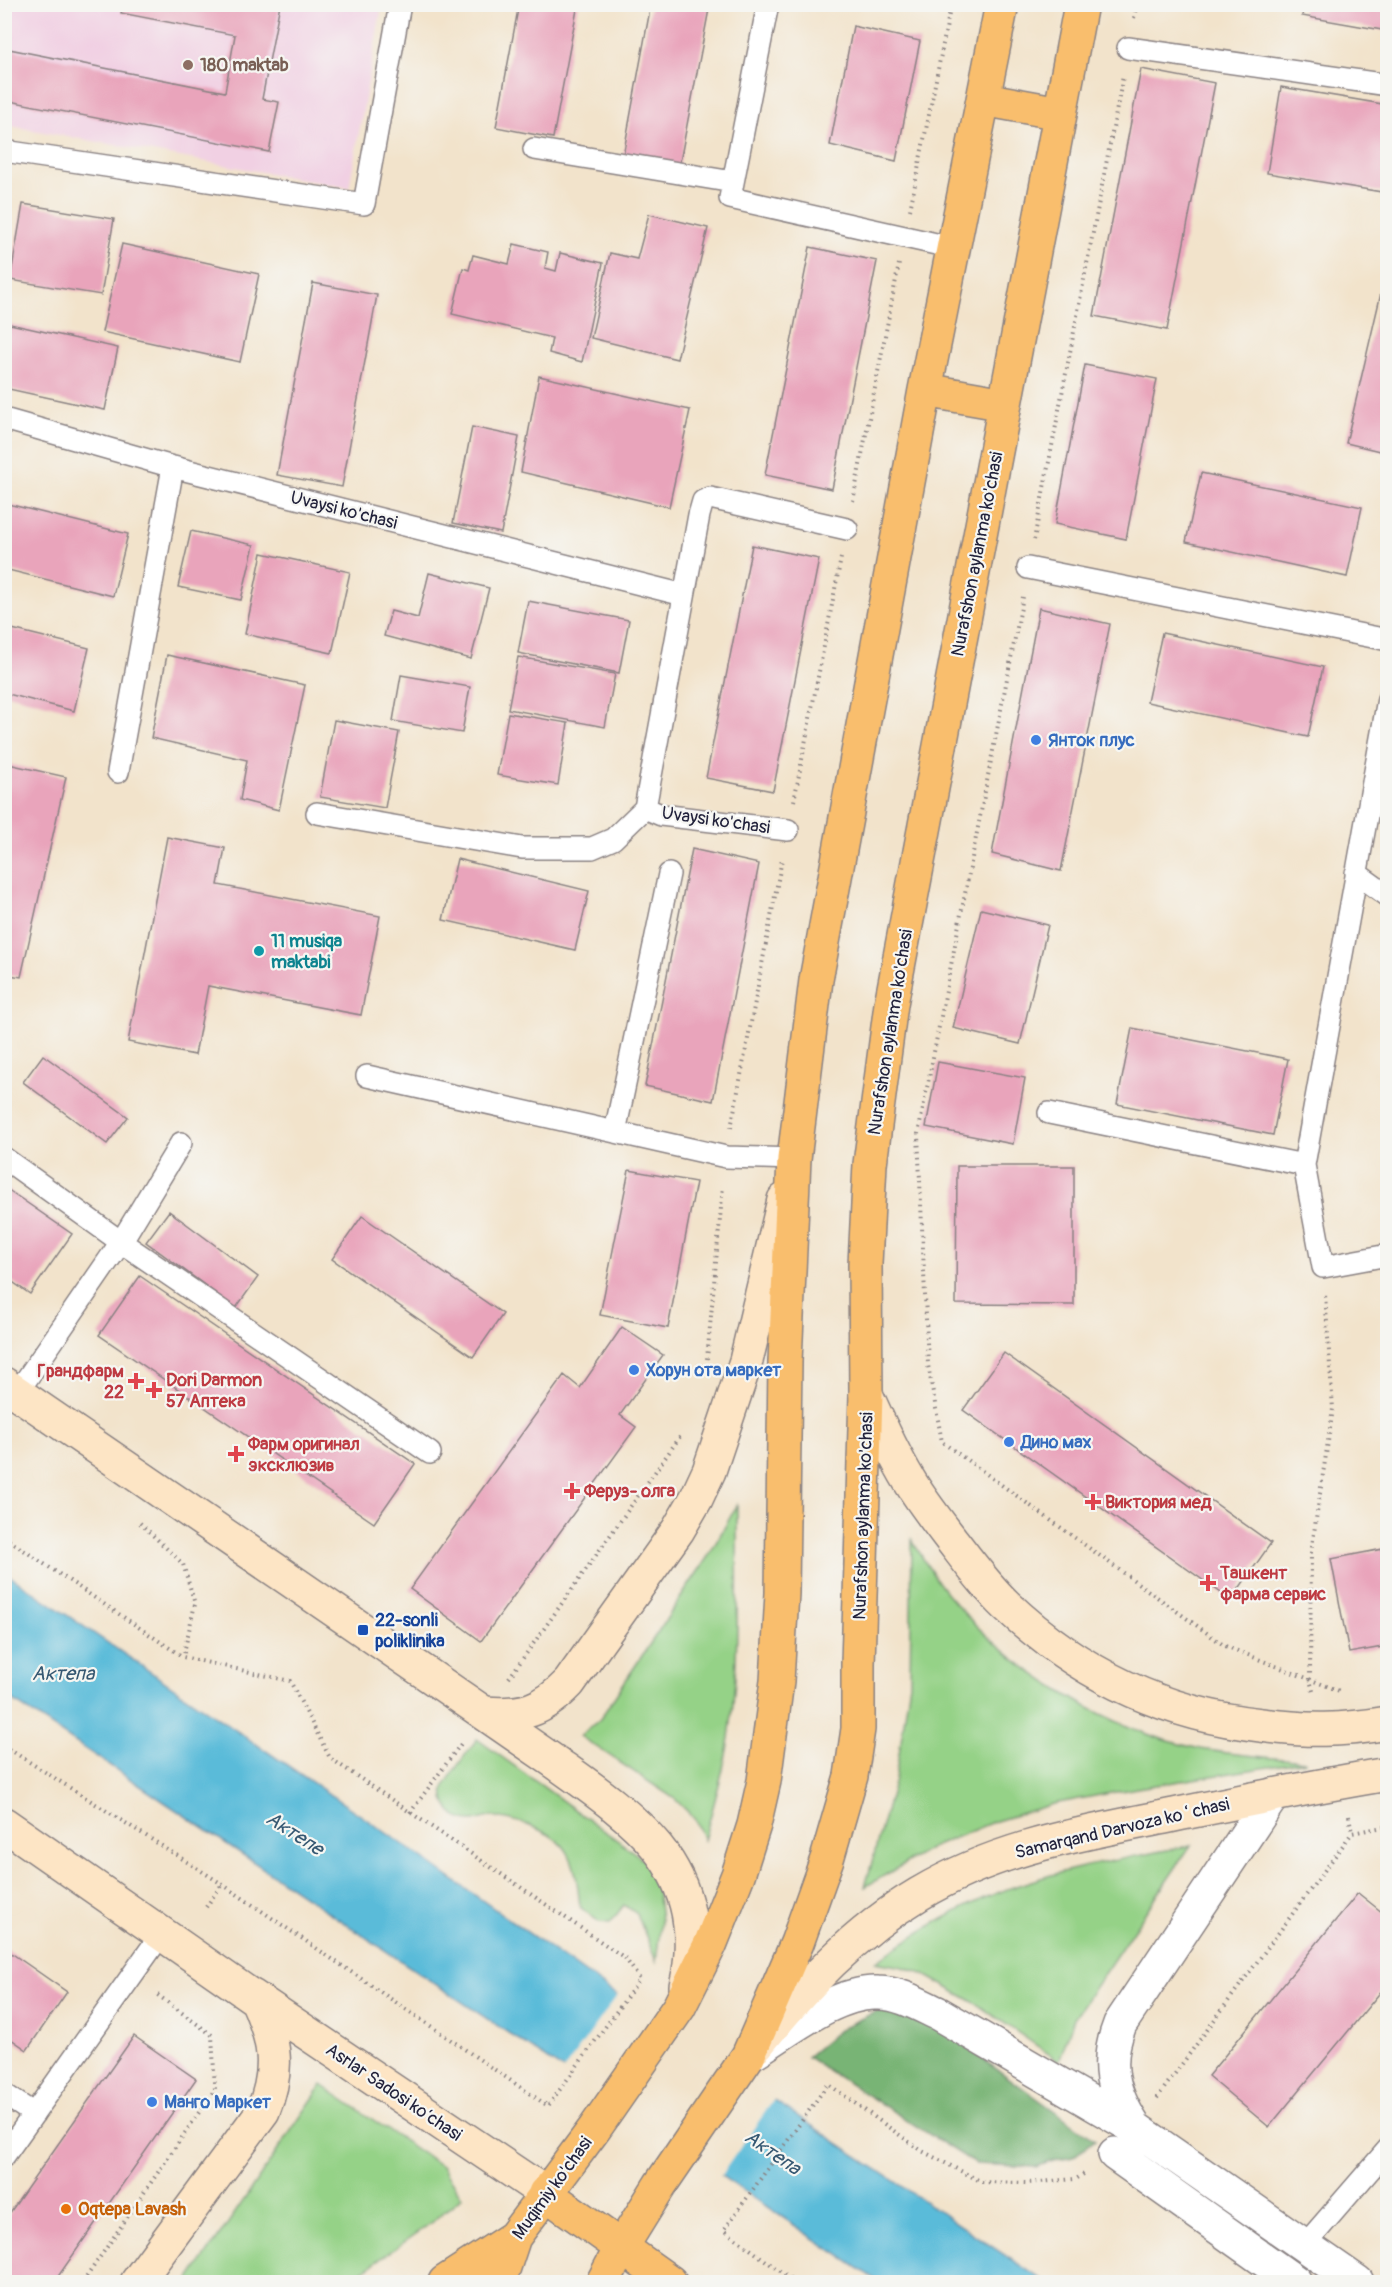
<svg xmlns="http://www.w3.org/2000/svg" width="1392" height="2287" viewBox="0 0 1392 2287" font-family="Pangolin,sans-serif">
<rect width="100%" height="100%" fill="#f6f6f2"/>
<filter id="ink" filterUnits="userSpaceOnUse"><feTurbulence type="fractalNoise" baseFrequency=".0167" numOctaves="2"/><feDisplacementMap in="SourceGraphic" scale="12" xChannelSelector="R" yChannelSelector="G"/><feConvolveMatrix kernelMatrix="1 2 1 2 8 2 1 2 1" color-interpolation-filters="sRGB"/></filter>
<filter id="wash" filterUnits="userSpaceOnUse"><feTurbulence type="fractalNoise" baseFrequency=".008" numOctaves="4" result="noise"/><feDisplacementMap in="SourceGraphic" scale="24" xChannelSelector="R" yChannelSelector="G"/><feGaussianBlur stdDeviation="1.35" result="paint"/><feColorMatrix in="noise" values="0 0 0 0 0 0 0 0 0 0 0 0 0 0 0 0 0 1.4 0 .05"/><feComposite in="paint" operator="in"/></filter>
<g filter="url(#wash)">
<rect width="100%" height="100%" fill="#f2e3cb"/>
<path fill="#f1d0e3" d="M4 5H382L349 188 5 125Z"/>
<path fill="#95d287" stroke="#5c7a61" stroke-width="1.5" d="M737 1505C737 1580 740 1663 729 1738 724 1772 713 1806 704 1840L695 1819 675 1799 580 1736 600 1719 709 1555Z
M912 1540C924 1560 935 1580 950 1597 1010 1669 1109 1731 1201 1749 1236 1755 1271 1758 1306 1761L1137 1788 1053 1804 993 1822 933 1847 865 1887 895 1779 910 1683Z
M477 1739 643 1859 657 1887 661 1921 656 1961 637 1914 624 1905 610 1923 599 1922 580 1907C578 1890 577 1869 568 1853 557 1832 514 1818 491 1817 485 1817 480 1820 474 1821 456 1822 441 1806 444 1789 446 1779 470 1749 477 1739Z
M1191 1845 1074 2018 1059 2061 975 2003 923 1974 903 1967 875 1962C921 1929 971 1900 1025 1883 1079 1865 1136 1857 1191 1845Z
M322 2085 441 2166 462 2197 423 2229 347 2282H188Z"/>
<path fill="#78b474" stroke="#4d6b58" stroke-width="1.5" d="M882 2009 927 2019 1095 2140 1073 2157 1053 2161 1036 2167 976 2164 807 2057 843 2027Z"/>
<path fill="#5abbd9" stroke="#3e6e8a" stroke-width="1.5" d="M4 1572 404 1845 605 1987 1045 2282H879L5 1695Z"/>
<path fill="#f2e3cb" d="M619 1993 775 2098 719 2178 562 2072Z"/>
<g id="blocks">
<path fill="#e9a4bb" d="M123 4H280L262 99 279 102 269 152 4 100V48L225 92 235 35 121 13Z
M519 4H578L553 138 496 127Z
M651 4H710L679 167 623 156Z
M1304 5H1388V31L1302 16Z
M853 26 920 41 896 161 830 145Z
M1141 69 1215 83 1167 330 1094 316Z
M1281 87 1388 105V193L1267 173Z
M23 204 114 219 101 295 10 280Z
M649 214 708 228 677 359 591 338 610 253 637 259Z
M122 244 259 274 240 362 102 332Z
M514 244 548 252 545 268 556 271 560 253 603 263 582 362 549 353 552 338 452 314 463 268 469 270 473 255 509 264Z
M810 247 877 261 832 489 765 475Z
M1385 276H1388V453L1346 443Z
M313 283 377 295 342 487 277 475Z
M10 324 118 348 105 410 4 388V348Z
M1085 365 1157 379 1126 539 1055 524Z
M539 376 690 410 669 507 521 472Z
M472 427 519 437 501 533 453 523Z
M1201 473 1362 507 1347 577 1186 542Z
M4 503 128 534 113 596 4 569Z
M191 531 254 545 241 600 178 587Z
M752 545 819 559 773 791 706 778Z
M262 553 350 572 332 653 245 634Z
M429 573 489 588 471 659 384 636 391 611 418 618Z
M528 601 629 620 619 673 518 653Z
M1039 608 1110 624 1061 871 992 854Z
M4 627 89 648 74 711 4 693Z
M1162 633 1323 667 1308 737 1147 702Z
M167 655 305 685 279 810 240 800 247 760 151 738Z
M518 657 615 674 605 727 508 709Z
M401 675 470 687 462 733 393 721Z
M508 713 568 723 558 785 497 775Z
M334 720 399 732 385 808 320 797Z
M4 763 66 777 21 977 4 974Z
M167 837 225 848 218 885 380 916 361 1015 208 986 195 1055 128 1042Z
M692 849 759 864 713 1101 645 1086Z
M457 859 589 891 575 950 443 920Z
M981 909 1048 925 1020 1044 953 1028Z
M1132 1028 1288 1059 1273 1135 1117 1104Z
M43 1055 128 1117 107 1144 23 1082Z
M938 1062 1025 1078 1013 1144 926 1127Z
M957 1166H1074V1305L956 1304Z
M629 1170 696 1182 668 1328 600 1315Z
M4 1187 72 1234 30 1294 4 1276Z
M169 1211 258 1277 236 1308 146 1242Z
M362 1216 503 1314 473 1357 332 1259Z
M140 1276 415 1464 374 1523 99 1335Z
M622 1327 663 1355 620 1415 636 1427 481 1641 410 1589 564 1375 580 1388Z
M1004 1353 1271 1543 1231 1600 963 1410Z
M1388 1548V1646L1349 1653 1331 1559Z
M1358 1893 1388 1917V1983L1269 2127 1208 2076Z
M4 1948 67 1992 27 2050 4 2034Z
M134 2036 196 2079 57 2278 49 2282H4V2221Z"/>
</g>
</g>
<g filter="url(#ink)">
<use href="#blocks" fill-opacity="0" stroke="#8a8283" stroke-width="1.5"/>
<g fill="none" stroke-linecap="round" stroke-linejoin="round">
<defs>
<path id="lane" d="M768 4 730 198 954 248
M1128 48 1388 85
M534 149 733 182
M4 151 364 204 400 4
M4 419 173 467 684 595
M1028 568 1388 640
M1388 699 1304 1165 1323 1267 1388 1255
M118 772 173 467
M317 813 522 848H592L613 839 645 808
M788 830 661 815 645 808 699 515 703 501 710 498 847 529
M1356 873 1388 896
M367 1076 726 1157 794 1159
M1049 1113 1304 1165
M615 1132 669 874
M4 1158 121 1242 430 1453
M17 1393 121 1242 181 1143
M4 2094 34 2114
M4 2156 162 1933
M1304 2246 1388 2149"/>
<path id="street" d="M755 2051C789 2030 837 1991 878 1993 900 1993 920 2005 939 2014L1135 2128 1357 2282
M1135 2128C1112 2093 1104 2064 1120 2024L1273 1795
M1115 2154 1295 2282"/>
<path id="secondary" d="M4 1384C148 1482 290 1580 433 1678 474 1706 515 1734 555 1762 590 1787 630 1814 657 1847 690 1888 698 1937 686 1986
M866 1394C879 1423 892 1452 909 1480 922 1502 938 1522 954 1543 970 1564 987 1587 1006 1605 1078 1673 1162 1714 1261 1725 1307 1731 1341 1731 1388 1723
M485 1713C523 1716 542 1711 569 1683L678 1530 696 1499 709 1471 746 1361 784 1200
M4 1824 257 2000C275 2041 280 2069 263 2111L137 2282
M252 1996 545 2193
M757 2045C803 1988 855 1932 919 1894 998 1847 1080 1834 1169 1816 1242 1801 1314 1786 1388 1774"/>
<path id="primary" d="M983 99 1060 113
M925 390 1005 404
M545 2193 670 2282
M445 2282 514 2237
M499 2282 514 2237 595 2128 679 2007 710 1945 738 1875 754 1825 764 1781 777 1681 782 1593 785 1362 794 1159 816 980 925 390 1002 4
M603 2282 621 2248 660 2185 748 2056 797 1943 827 1859 851 1776 858 1729V1664L866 1394 865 1264 870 1164 891 1004 1081 4"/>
</defs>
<use href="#lane" stroke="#8a8283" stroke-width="24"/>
<use href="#street" stroke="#8a8283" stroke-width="36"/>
<use href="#secondary" stroke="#8a8283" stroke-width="36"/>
<use href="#primary" stroke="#8a8283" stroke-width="36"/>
<path stroke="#8a8283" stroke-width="4" stroke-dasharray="1.5 4.5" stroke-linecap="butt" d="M1134 18 1137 4
M910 210 951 4
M853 501 899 264
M1034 540 1123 76
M1023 597 918 1134 928 1365 942 1442 1225 1646 1342 1692
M794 801 841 558
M731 1128 782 859
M707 1359 723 1186
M140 1523 183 1564 195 1604 183 1657
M4 1537 183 1657 290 1681 330 1758 625 1958 640 1979 548 2106 222 1884 4 1746
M509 1678 682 1434
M1313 1691 1310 1680 1311 1552 1333 1409 1325 1294
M410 1813 463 1741
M1349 1816 1352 1833
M206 1907 222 1884
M1157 2098 1352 1833 1388 1826
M83 2282 215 2089 212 2035 155 1993
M795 2282 724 2230 828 2084 922 2151 982 2182 1027 2183 1076 2179 1087 2172"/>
<use href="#lane" stroke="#fff" stroke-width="21"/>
<use href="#street" stroke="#fff" stroke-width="33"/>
<use href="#secondary" stroke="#fde5c5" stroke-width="33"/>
<use href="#primary" stroke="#f9be6d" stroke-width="33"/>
</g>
</g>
<circle fill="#8d6e63" stroke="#f6f6f2" stroke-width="2" cx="188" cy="65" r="6"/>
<g fill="#3f7fe0" stroke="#f6f6f2" stroke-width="2">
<circle cx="1036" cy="740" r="6"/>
<circle cx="634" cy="1370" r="6"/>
<circle cx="1009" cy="1442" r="6"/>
<circle cx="152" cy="2102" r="6"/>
</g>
<circle fill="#0f9aa8" stroke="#f6f6f2" stroke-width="2" cx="259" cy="951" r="6"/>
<g fill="#e0444e" stroke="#f6f6f2" stroke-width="2">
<path d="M133 1372h6v6h6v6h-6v6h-6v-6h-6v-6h6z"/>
<path d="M151 1381h6v6h6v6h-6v6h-6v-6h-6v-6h6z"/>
<path d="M233 1445h6v6h6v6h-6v6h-6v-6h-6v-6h6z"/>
<path d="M569 1482h6v6h6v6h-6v6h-6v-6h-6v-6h6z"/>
<path d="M1090 1493h6v6h6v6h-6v6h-6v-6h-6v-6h6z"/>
<path d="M1205 1574h6v6h6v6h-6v6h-6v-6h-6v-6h6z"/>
</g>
<rect fill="#1a4fb4" stroke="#f6f6f2" stroke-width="2" x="357" y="1624" width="12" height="12" rx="3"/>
<circle fill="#e8710a" stroke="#f6f6f2" stroke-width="2" cx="66" cy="2209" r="6"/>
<g text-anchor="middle" stroke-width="4.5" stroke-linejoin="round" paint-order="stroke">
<g font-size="18" font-weight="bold" fill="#785e54" stroke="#f6f6f2" text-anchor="start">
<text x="200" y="71">180 maktab</text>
</g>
<g font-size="18" fill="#22223b" stroke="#f6f6f2">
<text transform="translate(344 510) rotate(14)" y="6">Uvaysi ko'chasi</text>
<text transform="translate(977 554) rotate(-79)" y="6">Nurafshon aylanma ko'chasi</text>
<text transform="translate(716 820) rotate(8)" y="6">Uvaysi ko'chasi</text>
<text transform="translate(890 1032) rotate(-81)" y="6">Nurafshon aylanma ko'chasi</text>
<text transform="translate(863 1516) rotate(-88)" y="6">Nurafshon aylanma ko'chasi</text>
<text transform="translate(1122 1828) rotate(-13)" y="6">Samarqand Darvoza koʻchasi</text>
<text transform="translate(394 2092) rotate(34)" y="6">Asrlar Sadosi ko‘chasi</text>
<text transform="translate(552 2188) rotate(-54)" y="6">Muqimiy ko'chasi</text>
</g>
<g font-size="18" font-weight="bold" fill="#366cbe" stroke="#f6f6f2" text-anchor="start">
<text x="1048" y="746">Янток плус</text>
<text x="646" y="1376">Хорун ота маркет</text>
<text x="1021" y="1448">Дино мах</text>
<text x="164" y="2108">Манго Маркет</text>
</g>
<g font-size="18" font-weight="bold" fill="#0d838f" stroke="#f6f6f2" text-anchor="start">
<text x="271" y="947">11 musiqa<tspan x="271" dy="21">maktabi</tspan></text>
</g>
<g font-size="18" font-weight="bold" fill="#be3a42" stroke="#f6f6f2" text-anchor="start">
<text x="124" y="1377" text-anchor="end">Грандфарм<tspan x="124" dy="21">22</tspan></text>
<text x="166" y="1386">Dori Darmon<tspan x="166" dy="21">57 Аптека</tspan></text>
<text x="248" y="1450">Фарм оригинал<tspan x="248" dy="21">эксклюзив</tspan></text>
<text x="584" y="1497">Феруз- олга</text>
<text x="1105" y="1508">Виктория мед</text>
<text x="1220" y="1579">Ташкент<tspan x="1220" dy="21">фарма сервис</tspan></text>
</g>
<g font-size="18" font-weight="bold" fill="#164399" stroke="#f6f6f2" text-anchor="start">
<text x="375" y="1626">22-sonli<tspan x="375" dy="21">poliklinika</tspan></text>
</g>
<g font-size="18" font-weight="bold" fill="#c56008" stroke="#f6f6f2" text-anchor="start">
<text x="78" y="2215">Oqtepa Lavash</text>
</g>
<g font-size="20" font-style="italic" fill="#365872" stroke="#f6f6f2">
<text x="63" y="1680">Актепа</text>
<text transform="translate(295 1833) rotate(33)" y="7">Актепе</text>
<text transform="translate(773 2152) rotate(35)" y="7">Актепа</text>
</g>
</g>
<rect width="1392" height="2287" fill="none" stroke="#f6f6f2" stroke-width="24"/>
</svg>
